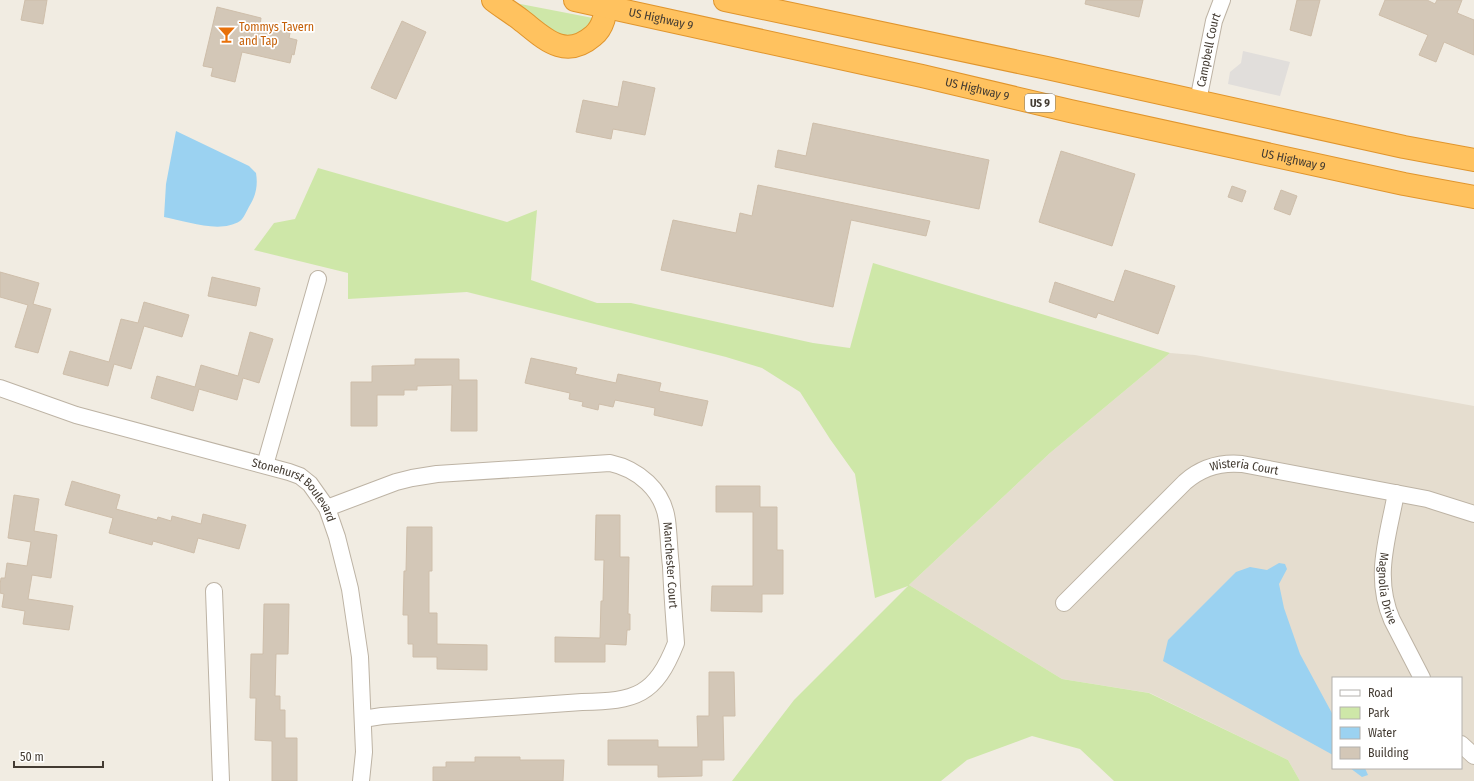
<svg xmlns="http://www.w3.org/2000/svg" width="1474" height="781" viewBox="0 0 1474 781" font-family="'Fira Sans Condensed',sans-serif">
<rect width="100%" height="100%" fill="#f1ece2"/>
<path fill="#e5ddcf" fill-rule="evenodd" d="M1170 353 1195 355 1474 406V781H1300L1288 760 1150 693 1062 679 909 585 1050 453ZM1333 678H1461V768H1333Z"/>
<path fill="#cee7a8" d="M510 2 593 18 590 29 564 40Z
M318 168 507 222 537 210 531 280 597 303H631L813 343 850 348 873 263 1170 353 1050 453 909 585 1062 679 1149 693 1288 760 1300 781H1114L1080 749 1032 736 967 760 941 781H732L794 700 908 586 875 598 855 474 830 439 800 392 762 368 726 357 467 292 348 299V273L254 250 274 223 295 219Z"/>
<path fill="#e1dedb" d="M1243 51 1290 62 1280 96 1228 84 1230 72 1241 63Z"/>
<path fill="#9bd2f1" d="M176 131 249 166 256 173C258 185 256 195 250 205 247 210 244 218 240 221 220 234 186 221 164 217L166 184Z
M1279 563 1285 564 1287 569 1279 584 1284 608 1300 654 1333 715V755L1163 661 1168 640 1236 572 1250 567 1267 570Z
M1350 768H1365L1368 775 1362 777Z"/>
<path fill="#d3c7b7" stroke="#cebeaa" d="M25 0H47L43 24 21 20Z
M1086 0H1143L1139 17 1085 4Z
M1297 0H1320L1311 36 1290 30Z
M1385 0H1427L1435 4 1437 0H1462L1457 13 1474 20V55L1444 42 1436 62 1419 55 1428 35 1379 15Z
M217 7 261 18 260 26 290 33 289 38 297 40 294 55 292 54 290 63 242 52 235 82 211 76 213 68 203 66Z
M402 21 426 32 396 99 371 88Z
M623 81 655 88 645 135 613 129 611 139 576 132 583 100 618 107Z
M813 123 989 160 979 209 775 167 778 150 806 156Z
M1061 151 1135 174 1112 246 1039 222Z
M758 185 930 221 926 236 851 220 833 307 661 270 673 220 736 233 740 213 752 216Z
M1232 186 1246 191 1242 202 1228 197Z
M1281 190 1297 196 1290 215 1274 209Z
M1125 270 1175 286 1158 334 1098 313 1096 318 1049 302 1055 282 1114 302Z
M0 272 39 283 33 304 51 309 38 353 15 347 28 305 0 297Z
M212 277 260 288 256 306 208 296Z
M144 302 189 315 182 337 144 326 131 369 114 364 108 386 63 374 70 351 109 362 121 319 138 323Z
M250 332 273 339 259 383 243 378 237 400 199 389 193 411 151 398 157 376 195 387 201 365 238 376Z
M531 358 577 368 575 374 616 383 618 374 661 383 659 391 708 401 702 426 654 415 655 408 615 400 613 407 599 404 598 410 582 406 583 402 569 399 570 393 525 383Z
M415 359H459V380H477V431H451L452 385 417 386V390H404V395H377V426H351V382H372V366L415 365Z
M72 481 120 495 116 509 157 520 158 517 171 521 172 516 201 524 203 514 246 525 239 549 198 538 194 553 153 541 152 545 109 533 113 518 65 505Z
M716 486H760V507H777V550H783V594H762V612L711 611 712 586H753V512H716Z
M14 495 39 499 34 531 57 535 51 578 32 575 28 599 73 606 69 630 23 624 25 611 2 607 4 594 0 593V585L1 578H5L7 563 27 566 31 542 8 538Z
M596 515H620V557H629L628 614H630V630H627L626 645 605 644V662H555V637L600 638 601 601H603L604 560H595Z
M407 527H432V571H429V613H437V644L487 645V670L437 669V657H413V644H408V615H403L404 571H406Z
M264 604H289L288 654H276L275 696H280V710H285V738H297V781H272V741L255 740 256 698H250L251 654H263Z
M709 672H734L735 716H723L724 760H702V776L658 777V765H608V740H658V747H698L697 716H709Z
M475 757H520V760H564L563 781H433V767H446V762H475Z"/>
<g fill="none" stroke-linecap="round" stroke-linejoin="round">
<defs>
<g id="minor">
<path id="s1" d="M1198 101 1214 21 1222 0"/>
<path id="s2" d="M0 388 76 415 289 472 300 476 310 484 327 508 337 537 350 589 360 657 364 752 361 781"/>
<path d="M265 465 318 279"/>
<path id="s3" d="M1396 493C1388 537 1373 577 1392 620L1422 678"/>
<path id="s4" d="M327 508 396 482 412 478 437 474 610 463C638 469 663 490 667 520 669 535 669 551 671 566 672 592 674 617 676 643 655 696 636 701 582 702L382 716 363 719"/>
<path d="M214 591 221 781"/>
<path id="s5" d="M1064 603 1185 482C1202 467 1220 462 1242 464L1427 499 1474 514"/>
<path d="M1461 744 1474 756"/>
</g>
<g id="highway">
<path d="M493 0C502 7 512 13 521 20 543 37 564 61 593 36 603 28 607 13 605 0"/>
<path id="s6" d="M575 0 922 76 1070 111 1404 184 1474 197"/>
<path d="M725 0 1047 68 1404 147 1474 160"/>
</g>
</defs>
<use href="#minor" stroke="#bdb3a4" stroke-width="18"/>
<use href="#highway" stroke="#e0952d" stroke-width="24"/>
<use href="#minor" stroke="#fff" stroke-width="16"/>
<use href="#highway" stroke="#ffc25f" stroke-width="22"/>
</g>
<defs>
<symbol id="bar-bare" viewBox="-9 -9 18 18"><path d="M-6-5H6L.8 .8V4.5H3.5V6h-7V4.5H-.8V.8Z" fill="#e8710a" stroke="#fff" stroke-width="2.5" paint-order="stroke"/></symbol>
</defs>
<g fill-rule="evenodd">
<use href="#bar-bare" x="214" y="22" width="25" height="25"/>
</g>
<g text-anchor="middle" stroke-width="3.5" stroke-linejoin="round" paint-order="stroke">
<rect fill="#fff" stroke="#7b7670" stroke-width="1" x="1025" y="94" width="30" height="18" rx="3"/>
<g font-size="11" font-weight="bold" fill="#433b32">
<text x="1040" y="107">US 9</text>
</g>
<g font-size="12" fill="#433b32" stroke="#fff">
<text dy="4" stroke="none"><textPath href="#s6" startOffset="88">US Highway 9</textPath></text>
<text dy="4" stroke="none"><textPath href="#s1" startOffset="52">Campbell Court</textPath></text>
<text dy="4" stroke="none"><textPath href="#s6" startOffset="412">US Highway 9</textPath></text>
<text dy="4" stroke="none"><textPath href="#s6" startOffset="736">US Highway 9</textPath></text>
<text dy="4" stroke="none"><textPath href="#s5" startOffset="235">Wisteria Court</textPath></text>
<text dy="4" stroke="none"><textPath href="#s2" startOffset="316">Stonehurst Boulevard</textPath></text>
<text dy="4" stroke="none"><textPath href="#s4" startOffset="420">Manchester Court</textPath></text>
<text dy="4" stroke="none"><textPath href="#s3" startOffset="97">Magnolia Drive</textPath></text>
</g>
<g font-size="12" fill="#c56008" stroke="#fff" text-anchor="start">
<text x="239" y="31">Tommys Tavern<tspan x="239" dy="14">and Tap</tspan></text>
</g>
</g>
<rect x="1332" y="677" width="130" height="92" fill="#ffffff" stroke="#b4b1ad"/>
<rect x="1340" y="690" width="20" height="6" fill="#ffffff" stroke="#b4b1ad"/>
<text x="1368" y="697" font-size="12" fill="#433b32">Road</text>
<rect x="1340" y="707" width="20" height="12" fill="#cee7a8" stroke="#b4b1ad"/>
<text x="1368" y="717" font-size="12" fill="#433b32">Park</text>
<rect x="1340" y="727" width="20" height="12" fill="#9bd2f1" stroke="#b4b1ad"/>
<text x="1368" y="737" font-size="12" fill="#433b32">Water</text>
<rect x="1340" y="747" width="20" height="12" fill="#d3c7b7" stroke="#b4b1ad"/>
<text x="1368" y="757" font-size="12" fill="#433b32">Building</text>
<path d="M14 761v6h89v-6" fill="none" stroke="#433b32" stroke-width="2"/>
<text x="20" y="761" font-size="12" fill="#433b32" stroke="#ffffff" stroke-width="3" paint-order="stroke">50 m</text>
</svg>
